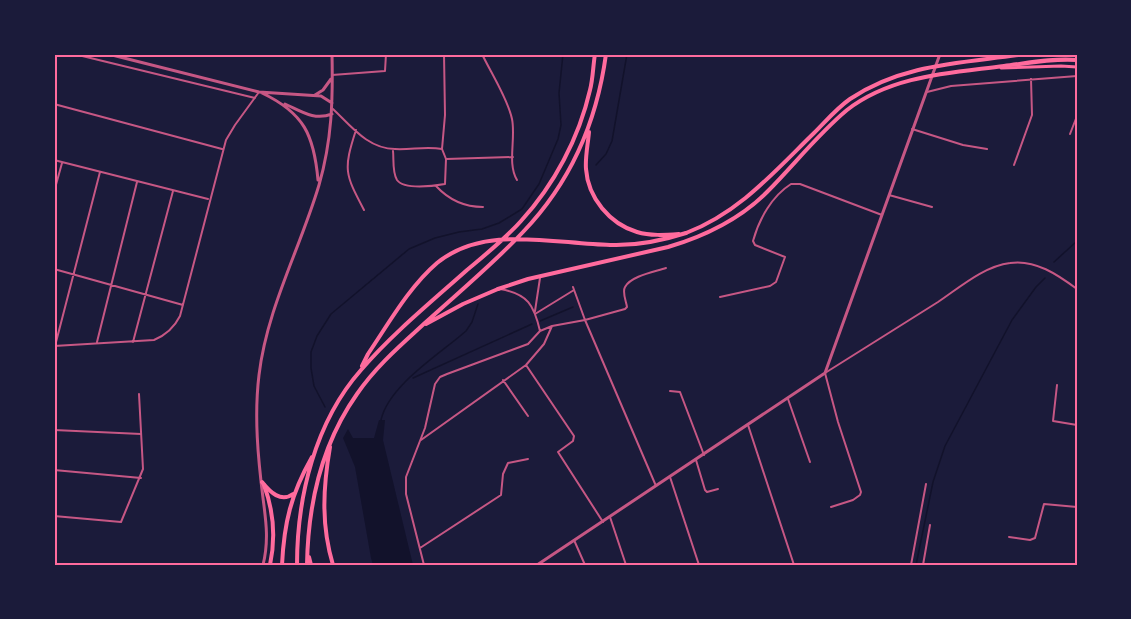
<svg xmlns="http://www.w3.org/2000/svg" width="1131" height="619" viewBox="0 0 1131 619" font-family="Ubuntu,sans-serif">
<rect width="100%" height="100%" fill="#1b1b3a"/>
<path fill="#12122b" d="M379 420H385L383 440 413 565H373L371 558 355 467 343 438 348 429 353 438H374Z"/>
<g fill="none" stroke-linecap="round" stroke-linejoin="round">
<path stroke="#12122b" stroke-width="1.5" d="M596 165 606 154 612 141 627 54
M1054 262 1077 241
M540 321 573 307
M413 378 532 324
M325 407 314 386 311 368V352L317 336 331 314 409 249 435 238 459 232 482 229 499 223 522 209 539 184 558 139 561 125 559 93 563 54
M381 420C389 385 440 354 466 331L472 322 478 304
M916 565 933 482 945 446 1012 320 1036 287 1045 278"/>
<path stroke="#c65784" stroke-width="2" d="M74 54 255 98
M482 54C491 73 508 99 512 119 516 138 507 164 517 180
M332 75 385 71 386 54H388
M927 92 951 86 1077 76
M54 104 222 149
M333 109C351 126 368 149 395 149 411 150 426 146 442 149L446 159 513 157
M912 129 963 145 987 149
M356 130C343 170 345 174 364 210
M1070 134 1077 116
M442 149 445 115 444 54
M393 151C394 159 392 172 397 180 404 190 434 186 445 184L446 159
M54 160 208 199
M1014 165 1032 115 1031 79
M436 186C449 200 464 207 483 207
M54 192 62 163
M889 195 932 207
M54 269 183 305
M573 287 585 320 656 486
M720 297 770 286 776 282 785 257 755 245 753 241C759 219 772 196 791 184H800L882 215
M535 311 540 278
M535 314 574 290
M540 331 552 326 585 320 625 309 627 307C626 301 622 292 625 287 631 276 654 272 666 268
M97 342 137 182
M133 342 173 191
M54 346 154 340C166 335 174 328 180 316L226 140 235 125 259 92
M55 346 100 172
M526 365 574 436 573 441 558 452 603 522
M503 380 528 416
M1057 385 1053 421 1077 425
M670 391 680 392 704 455
M788 399 810 462
M748 425 794 565
M54 430 141 434
M421 440 526 365 544 344 552 326
M696 460 705 490 707 492 718 489
M54 470 141 478
M670 477 699 565
M831 507 853 500 860 495 861 492 838 422 825 373C863 349 900 326 938 302 959 288 984 266 1010 263 1035 259 1058 275 1077 289
M54 516 121 522 143 469 139 394
M610 517 626 565
M1009 537 1030 540 1035 538 1044 504 1077 507
M574 540 585 565
M420 548 501 495 503 474 508 463 528 459
M424 565 406 494V477L425 428 435 384 440 377 447 374 528 344 540 331C534 305 528 294 500 289
M911 565 926 484
M923 565 930 525"/>
<path stroke="#c65784" stroke-width="3" d="M108 54 259 92 321 96 332 103
M262 93C304 113 314 135 318 180
M315 95 323 90 331 79
M285 104C301 111 314 121 332 114
M263 565C269 541 266 521 263 498 258 458 254 416 259 375 267 308 300 249 319 185 332 140 333 100 332 54
M537 565 825 373 940 54"/>
<path stroke="#ff6b9d" stroke-width="3" d="M1001 68 1061 66 1077 67"/>
<path stroke="#ff6b9d" stroke-width="4" d="M686 233C739 213 774 172 814 133 826 121 837 108 850 99 903 63 965 63 1025 54
M498 289 528 279 668 247C705 236 740 219 767 192 794 165 818 134 847 110 892 75 951 73 1004 66 1028 63 1053 58 1077 60"/>
<path stroke="#ff6b9d" stroke-width="4" d="M264 485C274 512 276 537 270 565"/>
<path stroke="#ff6b9d" stroke-width="4" d="M589 132C588 144 585 157 586 169 588 198 610 224 637 232 650 236 665 235 679 234
M426 324 463 304 498 289
M362 366 368 354C389 323 409 287 437 263 485 224 554 244 610 245 636 246 661 241 686 233
M330 447C323 488 321 525 333 565
M262 482C270 492 281 503 293 494
M309 557 311 565
M282 565C284 523 291 494 312 457
M297 565C297 497 315 422 361 370 392 334 431 302 467 270 485 255 505 239 521 221 554 185 579 138 590 90 593 79 593 66 595 54
M307 565C308 503 321 445 357 394 376 366 402 344 426 322 459 292 493 264 523 232 570 183 597 121 606 54"/>
</g>
<rect width="1131" height="619" fill="none" stroke="#1b1b3a" stroke-width="111"/>
<rect x="56" y="56" width="1020" height="508" fill="none" stroke="#ff6b9d" stroke-width="2"/>
</svg>
